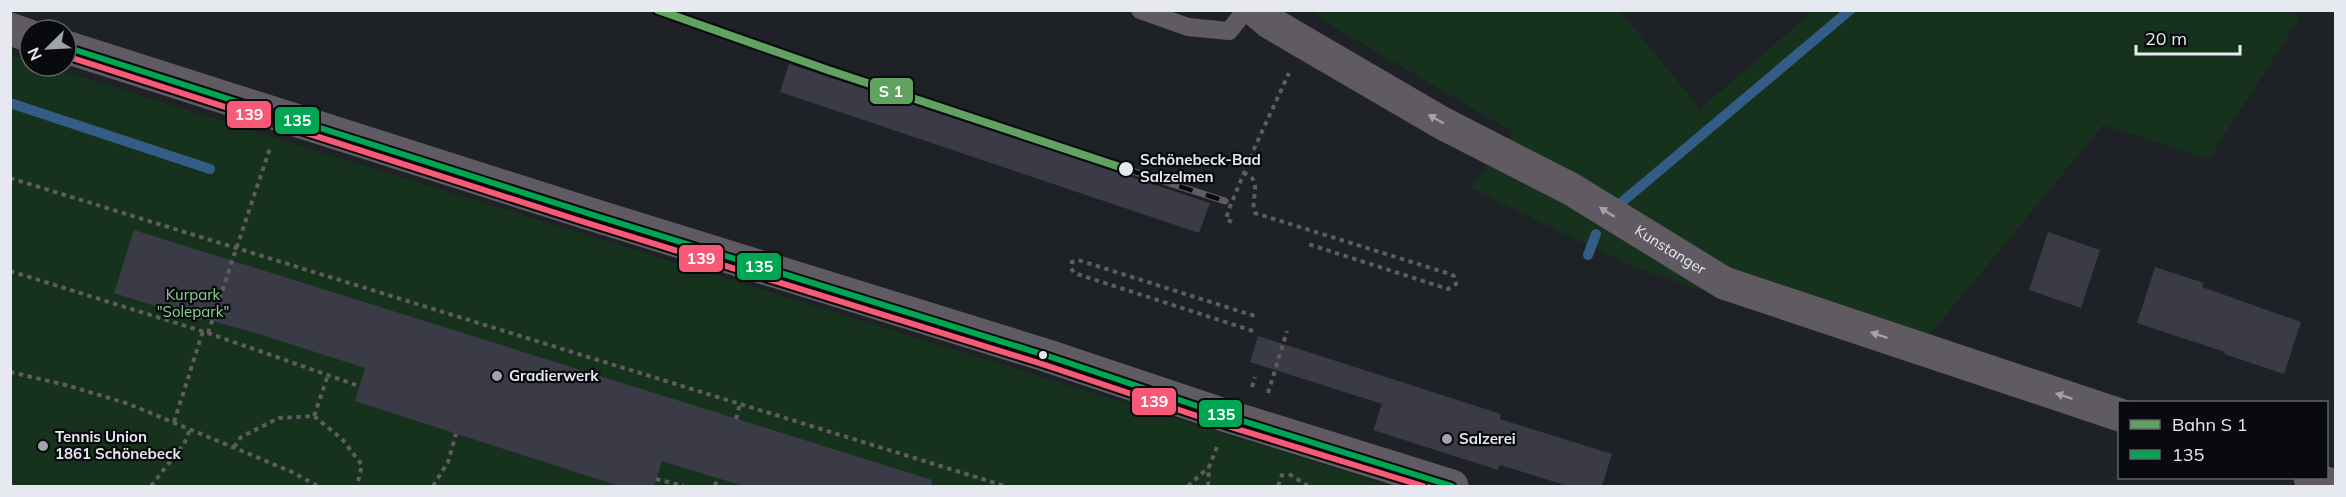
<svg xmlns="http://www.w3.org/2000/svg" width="2346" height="497" viewBox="0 0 2346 497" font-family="Mulish,sans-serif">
<rect width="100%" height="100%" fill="#1e2126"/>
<path fill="#17321c" d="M2280 10 2300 17 2209 159 2103 125 1909 360 1631 266 1471 188 1513 132 1319 18 1317 11H1620L1700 109 1813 11Z
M10 55 30 61V66H46L1391 486H11Z"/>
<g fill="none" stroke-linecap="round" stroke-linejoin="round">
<path stroke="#335d86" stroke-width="10" d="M10 103 210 169
M1622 202 1850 10
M1588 255 1596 234"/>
</g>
<path fill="#3a3b47" d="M789 64 1210 203 1199 233 780 92Z
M134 230 932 480 931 486H743L662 461 654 486H619L355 401 365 368 259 334 202 318V321L114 293Z
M2048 232 2100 250 2081 308 2029 290Z
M2155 267 2204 283 2202 287 2301 322 2284 374 2224 354 2225 352 2137 323Z
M1258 336 1501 414 1500 419 1612 454 1602 486H1568L1500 465 1498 470 1373 430 1382 404 1250 362Z"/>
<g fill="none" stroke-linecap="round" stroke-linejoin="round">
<path stroke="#5e5b61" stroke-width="4" stroke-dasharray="4.5 4.5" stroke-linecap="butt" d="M1243 173C1265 179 1249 200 1255 213L1450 274 1454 276 1456 284 1448 289 1308 244
M10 178 1005 486
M1232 222 1226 219 1229 209 1254 149 1289 73
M10 271 208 333 359 386
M1253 331 1074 273 1071 268 1072 262 1078 260 1258 317
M208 333 270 148
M10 372 66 385 129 404 290 471 318 486
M1252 387 1255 377
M1268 393 1287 331
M314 416 328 375
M736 419 740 404
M174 422 203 331
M234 447 241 437 279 418 314 416 342 439 362 465 357 486
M1289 474 1308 486
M656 479 684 486
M151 486 184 444 190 429
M433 486 448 462 456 434
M715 486 717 479
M1188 486 1209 467
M1208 486 1209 467 1217 447
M1278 486 1284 470"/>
<path stroke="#605a62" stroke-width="18" d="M1140 10 1188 27 1229 31 1246 10"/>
<g stroke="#605a62" stroke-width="33">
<path id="s1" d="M1255 10 1269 22 1303 42 1442 123 1571 189 1724 283 2120 415"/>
<path d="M2310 478 2336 486"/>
</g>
<path stroke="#605a62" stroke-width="33" d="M10 29 30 36
M66 47 587 213 1045 355 1227 416 1452 486"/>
<defs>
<path id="rail" d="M1126 169 1225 201"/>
</defs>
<use href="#rail" stroke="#5f5c62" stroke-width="7"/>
<use href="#rail" stroke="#080a0d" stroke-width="4.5" stroke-dasharray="14" stroke-linecap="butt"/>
<defs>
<path id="bus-1" d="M66 47 587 213 1045 355 1227 416 1452 486"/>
<path id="bus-2" d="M66 56 584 222 1042 364 1224 425 1423 486"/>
</defs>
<use href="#bus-1" stroke="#080a0d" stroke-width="10"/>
<use href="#bus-2" stroke="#080a0d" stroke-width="10"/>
<use href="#bus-1" stroke="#00a651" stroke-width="6"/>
<use href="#bus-2" stroke="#f75a77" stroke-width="6"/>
<defs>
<path id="rail-1" d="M658 10 828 70 1126 169"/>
</defs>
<use href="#rail-1" stroke="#080a0d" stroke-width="12"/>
<use href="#rail-1" stroke="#61a261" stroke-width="8"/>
</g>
<defs><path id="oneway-solid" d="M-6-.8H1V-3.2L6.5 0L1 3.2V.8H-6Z" transform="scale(1.5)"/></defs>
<g fill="#a3a2a8">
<use href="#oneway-solid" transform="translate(1436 119) rotate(-150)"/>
<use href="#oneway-solid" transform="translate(1607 212) rotate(-148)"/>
<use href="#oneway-solid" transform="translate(1879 335) rotate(-162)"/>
<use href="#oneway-solid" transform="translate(2064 396) rotate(-162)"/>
</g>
<g fill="#e6e9ef" stroke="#080a0d" stroke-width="2">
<circle cx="1126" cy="169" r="8"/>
<circle cx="1043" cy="355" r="5"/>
</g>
<g fill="#a0a3a9" stroke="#080a0d" stroke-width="2">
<circle cx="497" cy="376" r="6"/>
<circle cx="1447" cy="439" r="6"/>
<circle cx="43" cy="446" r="6"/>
</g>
<g text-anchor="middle" stroke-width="4.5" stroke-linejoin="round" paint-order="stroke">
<g font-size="15" font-weight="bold" fill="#e6e9ef" stroke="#080a0d" text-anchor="start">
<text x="1140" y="165">Schönebeck-Bad<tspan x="1140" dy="17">Salzelmen</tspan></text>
</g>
<g font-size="15" fill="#e6e9ef" stroke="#080a0d">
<text dy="5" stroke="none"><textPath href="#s1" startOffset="480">Kunstanger</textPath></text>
</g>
<g font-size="15" fill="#8ad492" stroke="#080a0d">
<text x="193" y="300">Kurpark<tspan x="193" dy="17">"Solepark"</tspan></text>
</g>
<g font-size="15" font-weight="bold" fill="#e6e9ef" stroke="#080a0d" text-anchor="start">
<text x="509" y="381">Gradierwerk</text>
<text x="55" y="442">Tennis Union<tspan x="55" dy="17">1861 Schönebeck</tspan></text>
<text x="1459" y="444">Salzerei</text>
</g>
</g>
<g stroke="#080a0d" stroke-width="2">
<rect x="869" y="77" width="45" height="28" rx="6" fill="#61a261"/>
<rect x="226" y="100" width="46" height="29" rx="6" fill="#f75a77"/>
<rect x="274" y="106" width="46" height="29" rx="6" fill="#00a651"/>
<rect x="678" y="244" width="46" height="29" rx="6" fill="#f75a77"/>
<rect x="736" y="252" width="46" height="29" rx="6" fill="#00a651"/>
<rect x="1131" y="387" width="46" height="29" rx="6" fill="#f75a77"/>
<rect x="1198" y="399" width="45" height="29" rx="6" fill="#00a651"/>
</g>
<g font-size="16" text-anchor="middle" font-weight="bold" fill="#fff">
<text x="891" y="97">S 1</text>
<text x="249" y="120">139</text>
<text x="297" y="126">135</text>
<text x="701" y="264">139</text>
<text x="759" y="272">135</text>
<text x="1154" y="407">139</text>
<text x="1221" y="420">135</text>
</g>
<rect width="2346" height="497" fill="none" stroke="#e6e9ef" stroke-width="24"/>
<rect x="2118" y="401" width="210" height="78" fill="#080a0d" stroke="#616367" stroke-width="1.5"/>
<rect x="2130" y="420" width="30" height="9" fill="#61a261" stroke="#616367" stroke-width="1.5"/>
<text x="2172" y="431" font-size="18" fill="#e6e9ef">Bahn S 1</text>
<rect x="2130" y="450" width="30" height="9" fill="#00a651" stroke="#616367" stroke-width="1.5"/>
<text x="2172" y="461" font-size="18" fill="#e6e9ef">135</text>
<g transform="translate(48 48) rotate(246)"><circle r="28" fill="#080a0d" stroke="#616367" stroke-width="1.5"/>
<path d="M0-4.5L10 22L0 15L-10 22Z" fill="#a0a3a9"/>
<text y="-9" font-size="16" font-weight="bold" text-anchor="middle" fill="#e6e9ef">N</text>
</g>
<path d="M2136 45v9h104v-9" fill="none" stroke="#e6e9ef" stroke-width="3"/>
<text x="2145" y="45" font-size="18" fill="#e6e9ef" stroke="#080a0d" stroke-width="4.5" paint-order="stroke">20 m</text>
</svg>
